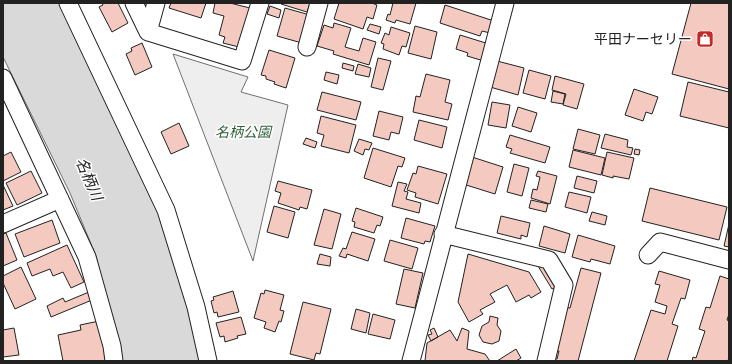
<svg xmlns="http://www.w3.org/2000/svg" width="732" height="364" viewBox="0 0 732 364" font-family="'IBM Plex Serif','Noto Sans JP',serif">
<rect width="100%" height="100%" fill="#fff"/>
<path fill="#eee" stroke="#6f6f6f" d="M173 54 248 77 241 92 288 105 253 261Z"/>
<path fill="#d9d9d9" stroke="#6f6f6f" d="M3 3H61L158 209 179 268 201 361H122L96 256 70 193 3 57Z"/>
<path fill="#f3c9c0" stroke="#222" d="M102 3H118L128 23 112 32 99 7 103 5Z
M171 3H206L201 18 169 8Z
M215 3H230L254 9 239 47 223 43 225 37 219 35 224 16 213 13Z
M281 3H310L307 12 281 4Z
M339 3H372L377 5 373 19 367 17 363 29 334 19Z
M393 3H416L410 24 396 20 395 23 386 20 388 14 390 15Z
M691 3H729V89L672 74Z
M445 5 494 21 490 33 482 31 480 36 440 23Z
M270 6 281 10 279 18 267 14Z
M285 8 310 15 302 43 277 36Z
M334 23 351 28 345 47 359 51 363 38 376 42 369 65 333 54 334 51 317 46 324 25 333 28Z
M370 24 381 27 379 34 367 30Z
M415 26 437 32 431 59 408 53Z
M391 27 410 33 406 47 402 46 399 55 383 49 384 44 381 43 385 33 389 35Z
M460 35 489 44 484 61 467 56 468 53 456 49Z
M142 43 152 67 135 75 126 54 132 51 131 48Z
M269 50 295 58 286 88 274 84 275 82 266 79V76L261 75Z
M378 58 391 61 383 90 371 87Z
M497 61 524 68 518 95 490 87Z
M343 63 354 66 353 71 342 68Z
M358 64 371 68 369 77 355 74Z
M529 70 551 76 545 99 523 93Z
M326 72 339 75 337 84 324 80Z
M426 74 450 80 445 102 452 104 448 120 413 112 416 96 420 97Z
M555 76 584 84 577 109 563 105 566 94 552 90Z
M688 82 729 92V128L680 116Z
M634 89 658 97 652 114 646 112 643 121 625 115Z
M553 91 565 94 563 104 551 102Z
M322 92 361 102 356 120 317 110Z
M492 102 510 105 506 128 488 125Z
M518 107 537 113 531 132 512 126Z
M379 111 403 117 399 134 391 132 389 140 373 136Z
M321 116 356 125 349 153 321 146 324 135 317 133Z
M419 120 447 127 442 148 414 140Z
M179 123 189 146 171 154 161 132Z
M578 129 600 135 595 154 573 149Z
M605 134 628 140 627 147 633 148 631 155 601 148Z
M510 135 550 147 545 163 510 153 512 149 506 147Z
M306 138 317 142 315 148 303 144Z
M359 139 372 143 369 150 365 149 363 155 354 151Z
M373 148 405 158 402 167 398 166 391 187 364 178Z
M635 149 640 150 639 155 634 154Z
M573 150 605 158 601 175 569 167Z
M11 152 21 172 3 181V156Z
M607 152 634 158 629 179 613 176V178L602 175Z
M472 157 503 167 495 194 463 184Z
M514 164 529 168 522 196 507 192Z
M418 166 447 174 438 204 415 197 416 193 407 190 413 173 416 174Z
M31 171 42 193 17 205 6 183Z
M538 171 557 176 550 204 531 198 533 189 537 190 540 177 536 176Z
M577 176 597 181 594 193 574 188Z
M278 181 312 190 307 209 300 207 299 210 278 203 281 193 275 191Z
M398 182 407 184 404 191 408 192 406 199 421 203 419 213 392 206Z
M3 185 13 206 3 210Z
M650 188 727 207 719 240 642 221Z
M569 192 591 197 587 213 565 207Z
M531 200 548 204 546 212 529 208Z
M274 206 295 212 288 238 267 232Z
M356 208 383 217 380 226 377 225 374 233 354 227 355 222 352 221Z
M324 209 341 214 332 249 314 245Z
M592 212 607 216 605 225 589 221Z
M501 216 530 223 527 237 521 235V239L497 233Z
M406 218 435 226 430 242 425 241 424 244 401 238Z
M52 220 60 243 24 257 15 234Z
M729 224V247L724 246Z
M544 226 570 234 565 253 539 246Z
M352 232 375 239 368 261 347 254 346 258 339 256 343 248 346 249Z
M6 233 17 260 3 266V234Z
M578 235 615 246 610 264 591 259 590 262 572 257Z
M390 240 418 248 412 269 384 261Z
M67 245 84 282 71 288 63 272 53 276 50 269 32 276 27 263Z
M320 254 331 257 330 266 317 264Z
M468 254 529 272 541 292 531 298 529 295 516 302 507 285 490 294 495 302 480 310 483 314 469 322 458 302Z
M543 263 558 286 552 289 538 266Z
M21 267 36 299 15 309 3 283V276Z
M581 268 601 273 578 361H549L550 357 557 359 559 351 553 350 564 307 570 308Z
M404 269 423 273 415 308 396 304Z
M659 271 690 280 685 299 681 298 672 324 678 326 667 361H634L651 310 665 314 667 306 655 302 660 285 655 284Z
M720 276 729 279V314L727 320 729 321V357L728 361H692L693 357 696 358 705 331 699 329 706 307 710 308Z
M265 290 284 295 280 310 284 311 281 322 279 321 275 332 264 328 266 322 254 318 261 293 264 294Z
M233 291 239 312 218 317 217 312 214 313 211 301 214 300 213 297Z
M89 292 92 300 51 317 47 306 63 298 65 302Z
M303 302 331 309 320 354 316 353 314 360 290 354Z
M356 309 370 313 366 333 351 329Z
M373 314 395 320 390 339 368 334Z
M490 316 498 318 497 325 501 331 499 341 492 344 483 342 479 335 482 326 489 322Z
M241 317 246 334 237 336 238 338 225 342 224 336 220 337 216 323Z
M104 320 113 361H63L58 335 81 330 80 325Z
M14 328 19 355 3 357V330Z
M434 328 438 337 431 341 428 335 432 334 430 330Z
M462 328 469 331 467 349 485 354 490 361H425L427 343 450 330 457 341Z
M516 349 521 358 516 361H497Z"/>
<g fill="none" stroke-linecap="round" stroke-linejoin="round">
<defs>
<path id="street" d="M68 3 166 210 196 307 208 361
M134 3 148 32
M156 3 148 32 242 61 260 3
M307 47 319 3
M3 78 87 257 112 346 114 361
M3 224 60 199
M443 234 549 260 564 285 546 361
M648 255 660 242 729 260
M411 361 505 3"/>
</defs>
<use href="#street" stroke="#222" stroke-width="19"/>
<use href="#street" stroke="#fff" stroke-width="17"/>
</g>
<defs>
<symbol id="shop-square" viewBox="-11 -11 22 22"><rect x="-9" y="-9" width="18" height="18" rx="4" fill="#c62828" stroke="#fff"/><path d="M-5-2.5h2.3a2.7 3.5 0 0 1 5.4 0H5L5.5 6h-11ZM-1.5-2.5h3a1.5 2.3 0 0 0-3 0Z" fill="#fff"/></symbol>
</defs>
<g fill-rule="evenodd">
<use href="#shop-square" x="695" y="29" width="20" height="20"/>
</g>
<g text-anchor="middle" stroke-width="3" stroke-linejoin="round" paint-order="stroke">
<g font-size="14" fill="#222" stroke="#fff" text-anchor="end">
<text x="692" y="44">平田ナーセリー</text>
</g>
<g font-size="14" font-style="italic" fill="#2f5e38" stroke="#fff">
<text x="243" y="137">名柄公園</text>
</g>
<g font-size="15" font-style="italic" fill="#222" stroke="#fff">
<text transform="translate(89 179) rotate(67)" y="5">名柄川</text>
</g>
</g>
<rect width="732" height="364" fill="none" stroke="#222222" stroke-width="8"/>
</svg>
